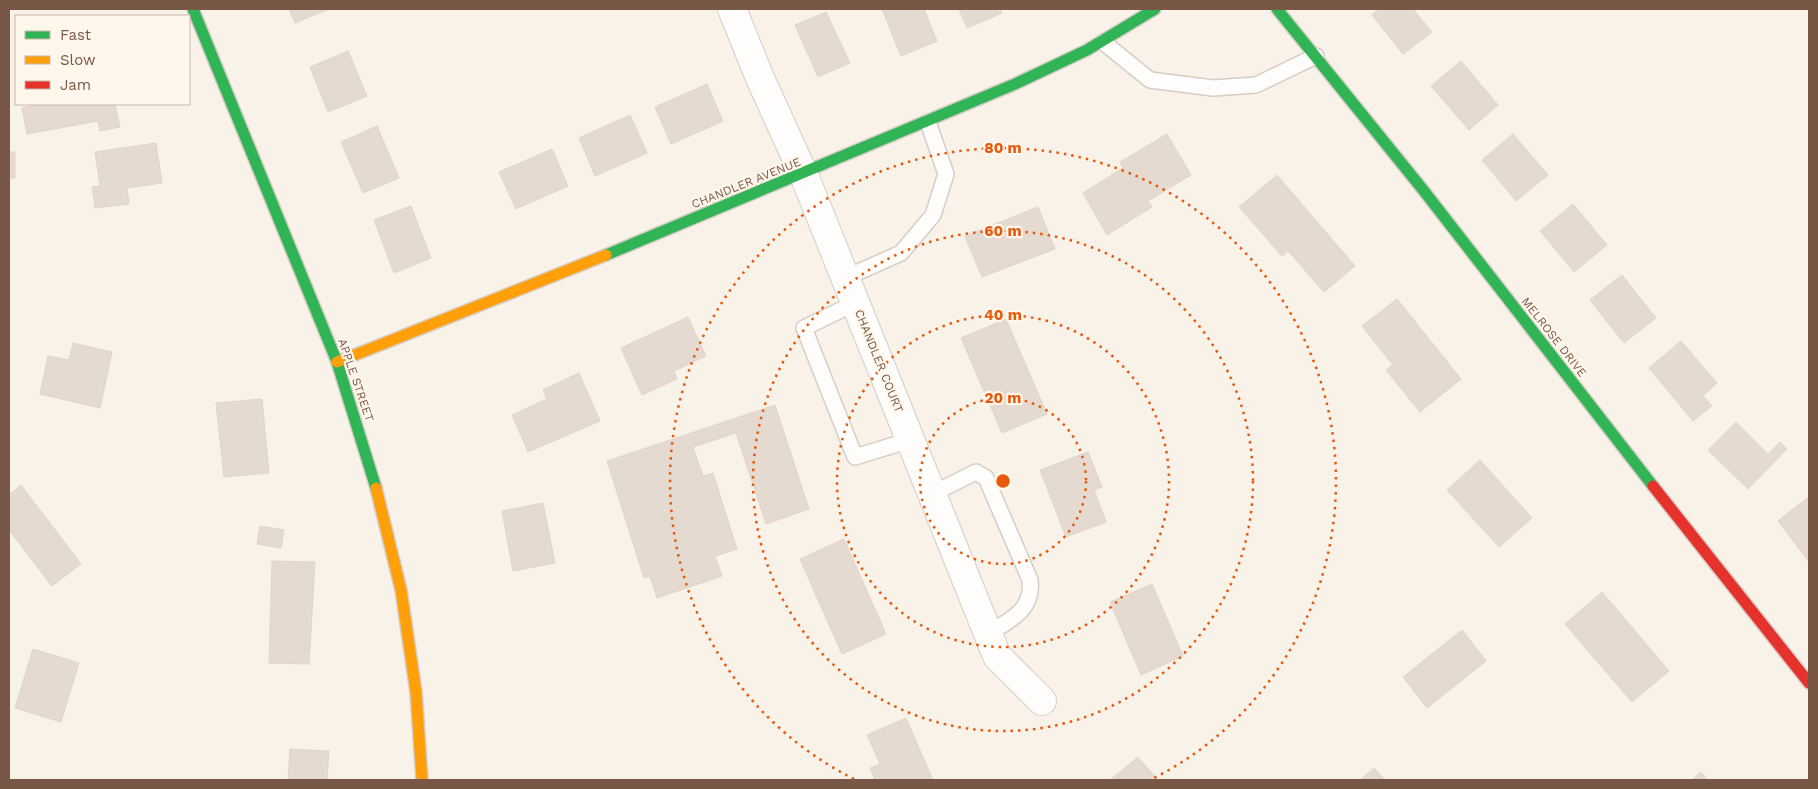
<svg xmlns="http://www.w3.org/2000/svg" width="1818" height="789" viewBox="0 0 1818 789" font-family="'Work Sans',sans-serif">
<rect width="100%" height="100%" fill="#f8f2e9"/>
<path fill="#e5dad0" stroke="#e1d4cb" d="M289 9H329L295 23Z
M882 9H924L937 41 901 56Z
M959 9H1000L1002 13 967 28Z
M1379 9H1413L1432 32 1403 54 1372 15Z
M826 12 850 63 818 77 795 25Z
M348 51 367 96 328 112 310 67Z
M1461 61 1498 105 1469 130 1431 86Z
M707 84 723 121 671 144 655 107Z
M37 104H115L120 127 100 131 98 121 27 134 22 108Z
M630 115 647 153 595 176 579 138Z
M377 126 399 178 363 193 341 142Z
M1167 134 1191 175 1148 201 1152 207 1107 235 1083 193 1123 168 1120 162Z
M1513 134 1548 175 1516 201 1482 160Z
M156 143 162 183 127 188 129 204 95 208 92 187 100 186 95 152Z
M552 149 568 186 516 209 499 172Z
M9 152H15V178H9Z
M1277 175 1355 266 1324 292 1288 251 1282 256 1239 207Z
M1573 204 1607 245 1574 272 1540 231Z
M411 206 431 258 394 273 374 220Z
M1038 207 1055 249 982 277 965 236Z
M1622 275 1656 318 1624 343 1590 300Z
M1397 299 1461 379 1420 412 1386 370 1393 365 1362 326Z
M688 317 706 356 674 371 677 379 642 395 621 348Z
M1006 319 1047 414 1002 433 961 338Z
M1681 341 1717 383 1703 396 1712 406 1693 421 1649 368Z
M73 343 112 352 100 408 40 394 48 356 69 360Z
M579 373 600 421 528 452 512 415 547 399 543 390Z
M262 399 269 473 224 477 216 403Z
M775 405 809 509 766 524 736 433 693 447 703 476 713 473 737 549 715 556 722 576 657 598 650 576 644 578 607 461Z
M1736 422 1768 454 1780 442 1787 449 1748 489 1708 450Z
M1088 452 1102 487 1094 490 1106 522 1066 537 1040 470Z
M1480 460 1532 518 1499 547 1447 490Z
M21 485 81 564 52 586 9 530V495Z
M1807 498 1809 501V562L1778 521Z
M543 503 555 563 513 571 502 511Z
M260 526 284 530 281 548 257 544Z
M844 539 886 634 842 654 800 559Z
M272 561 315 562 309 664 269 663Z
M1152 584 1183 656 1141 675 1110 602Z
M1602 592 1669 671 1632 702 1565 624Z
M1462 630 1486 661 1427 708 1403 677Z
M33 649 79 663 61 722 15 708Z
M906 718 933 780H875L870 768 880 764 867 735Z
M290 749 329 751 327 780H288Z
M1138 757 1158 780H1110Z
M1374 768 1385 780H1360Z
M1701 772 1708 780H1692Z"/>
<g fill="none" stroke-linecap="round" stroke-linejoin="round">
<defs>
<path id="lane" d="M1103 42 1150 80 1213 88 1256 85 1316 56
M845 278 901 253 933 215 946 174 928 122
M855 303 804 328 855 457 910 440
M932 494 976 472 986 478 1030 580C1034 610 1010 620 988 634"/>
<path id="street" d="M732 9 760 78 804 175 997 656 1042 701"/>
<path id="fast" d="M193 9 337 362 376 488
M1277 9 1424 191 1653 486
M606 255 1015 84 1087 50 1155 9"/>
<path id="slow" d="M337 362 606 255
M376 488 401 590 416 692 422 780"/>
<path id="jam" d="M1653 486 1809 683"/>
</defs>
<use href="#lane" stroke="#d6cdc6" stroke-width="18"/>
<use href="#street" stroke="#d6cdc6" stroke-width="30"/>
<use href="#fast" stroke="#d7cdc6" stroke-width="14"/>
<use href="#slow" stroke="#d7cdc6" stroke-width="14"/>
<use href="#jam" stroke="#d7cdc6" stroke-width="14"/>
<use href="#lane" stroke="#fefdfc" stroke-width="15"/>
<use href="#street" stroke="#fefdfc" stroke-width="28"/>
<use href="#fast" stroke="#30b455" stroke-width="11"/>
<use href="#slow" stroke="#ff9f0a" stroke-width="11"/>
<use href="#jam" stroke="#e5322d" stroke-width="11"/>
</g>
<g fill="none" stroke="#e8590c" stroke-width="2.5" stroke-dasharray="2.5 5">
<circle cx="1003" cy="481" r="83"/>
<circle cx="1003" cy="481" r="166"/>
<circle cx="1003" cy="481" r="250"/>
<path d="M854 779A333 333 0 1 1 1152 779"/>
</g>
<g text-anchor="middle" stroke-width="4.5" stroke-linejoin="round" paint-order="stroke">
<g font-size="12" fill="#795746" stroke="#fff7eb">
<text transform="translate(746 183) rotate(-22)" y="4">CHANDLER AVENUE</text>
<text transform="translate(1554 337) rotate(52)" y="4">MELROSE DRIVE</text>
<text transform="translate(879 361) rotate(68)" y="4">CHANDLER COURT</text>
<text transform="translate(356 380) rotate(71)" y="4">APPLE STREET</text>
</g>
</g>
<circle cx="1003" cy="481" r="8" fill="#e8590c" stroke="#fff7eb" stroke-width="2.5"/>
<g font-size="15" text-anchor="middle" font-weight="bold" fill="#e8590c" stroke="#fff7eb" stroke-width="4.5" stroke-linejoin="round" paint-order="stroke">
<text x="1003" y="153">80 m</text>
<text x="1003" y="236">60 m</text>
<text x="1003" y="320">40 m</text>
<text x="1003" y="403">20 m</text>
</g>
<rect width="1818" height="789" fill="none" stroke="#795746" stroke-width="20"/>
<rect x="15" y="15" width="175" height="90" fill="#fff7eb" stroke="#c9b7a9"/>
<rect x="25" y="31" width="25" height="8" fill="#30b455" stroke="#c9b7a9"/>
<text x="60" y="40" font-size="15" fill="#795746">Fast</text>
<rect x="25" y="56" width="25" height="8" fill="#ff9f0a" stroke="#c9b7a9"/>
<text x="60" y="65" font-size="15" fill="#795746">Slow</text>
<rect x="25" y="81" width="25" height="8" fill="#e5322d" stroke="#c9b7a9"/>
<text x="60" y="90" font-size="15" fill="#795746">Jam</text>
</svg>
